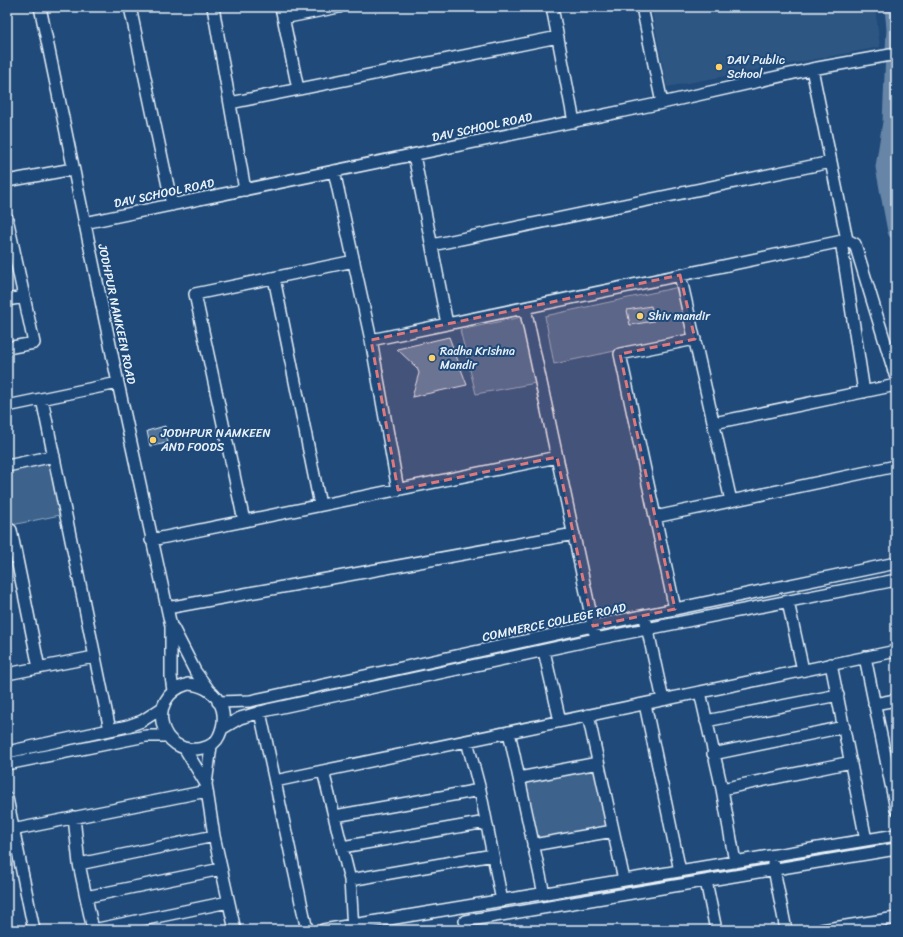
<svg xmlns="http://www.w3.org/2000/svg" width="903" height="937" viewBox="0 0 903 937" font-family="Sriracha,sans-serif">
<rect width="100%" height="100%" fill="#1f4a7a"/>
<filter id="ink" filterUnits="userSpaceOnUse"><feTurbulence type="fractalNoise" baseFrequency=".025" numOctaves="2"/><feDisplacementMap in="SourceGraphic" scale="8" xChannelSelector="R" yChannelSelector="G"/><feConvolveMatrix kernelMatrix="1 2 1 2 8 2 1 2 1" color-interpolation-filters="sRGB"/></filter>
<g filter="url(#ink)">
<path fill="#2e5683" d="M651 7H875L880 47 667 87Z"/>
<path fill="#3c628c" stroke="#92aac2" d="M679 287 689 335 554 364 545 316Z
M521 317 536 383 476 394 460 330Z
M48 460 60 515 7 526V469Z
M596 768 608 827 538 842 526 782Z"/>
<g fill="none" stroke-linecap="round" stroke-linejoin="round">
<path stroke="#6685a7" stroke-width="17" d="M893 7 895 29 891 122 884 167 896 231"/>
</g>
<path fill="#517399" stroke="#e8f1f8" d="M651 306 654 321 630 325 627 310Z
M449 337 467 385 412 397 419 373 417 368 397 349Z
M165 426 168 443 150 446 147 431Z"/>
<g fill="none" stroke-linecap="round" stroke-linejoin="round">
<defs>
<path id="minor" d="M40 7 118 383 171 626V676L173 691
M130 7 172 205
M213 7 245 190
M281 7 298 89
M552 7 574 122
M642 7 662 103
M283 18 339 7
M812 69 847 240
M230 103 558 37
M414 155 447 324
M334 171 371 340 398 490
M7 181 73 169
M7 218 34 343 7 348
M84 223 662 103 812 69 896 54
M841 241 864 392
M432 245 831 162
M680 275 731 501
M274 278 320 505
M7 300 24 297
M525 308 595 634
M371 340 847 240 855 244 896 378
M42 399 110 730
M7 406 118 383
M714 423 896 385
M7 466 54 456
M655 517 896 466
M244 521 195 294 354 261
M11 530 39 668
M151 540 557 457
M788 602 803 670
M167 608 574 534
M675 609 620 354 695 339
M646 622 663 700
M173 628 195 671 208 689
M544 651 560 721
M865 657 896 809
M831 664 866 840
M7 674 94 657
M188 684C216 686 231 710 219 736 216 743 211 746 203 748 159 758 144 697 188 684Z
M700 692 722 789 735 862
M218 702 250 701 273 696 593 626 896 563
M645 704 680 871
M874 704 896 700
M260 712 307 930
M588 715 624 880
M706 721 838 695
M223 728 240 718 268 710 596 639 896 580
M509 732 544 894
M467 741 480 790 502 901
M211 746 206 784 214 836 235 930
M185 749 206 784
M7 752 128 726 142 721 162 708
M713 754 844 727
M7 764 146 736H167
M323 771 350 880 353 930
M519 778 598 763
M275 781 896 651
M722 789 851 762
M7 798 34 930
M335 816 480 790
M74 817 79 864 93 930
M7 831 207 791
M533 845 613 831
M342 847 486 822
M79 864 214 836
M773 864 786 930
M350 880 493 855
M706 881 716 930
M86 897 221 869
M465 921 896 849
M93 930 228 902
M323 930 896 835
M821 930 896 918"/>
</defs>
<use href="#minor" stroke="#e8f1f8" stroke-width="14"/>
<use href="#minor" stroke="#1f4a7a" stroke-width="11"/>
</g>
</g>
<path fill="#dd787b" fill-opacity="0.2" stroke="#dd787b" stroke-width="3" stroke-dasharray="8 5" stroke-linejoin="round" d="M680 275 695 339 620 354 675 609 593 626 557 457 398 490 371 340Z"/>
<g fill="#ffd166" stroke="#1f4a7a" stroke-width="1.5">
<circle cx="719" cy="67" r="4"/>
<circle cx="640" cy="316" r="4"/>
<circle cx="432" cy="358" r="4"/>
<circle cx="153" cy="440" r="4"/>
</g>
<g text-anchor="middle" stroke-width="4" stroke-linejoin="round" paint-order="stroke">
<g font-size="12" fill="#e8f1f8" stroke="#1f4a7a" text-anchor="start">
<text x="727" y="64">DAV Public<tspan x="727" dy="14">School</tspan></text>
<text x="648" y="320">Shiv mandir</text>
<text x="440" y="355">Radha Krishna<tspan x="440" dy="14">Mandir</tspan></text>
<text x="161" y="437">JODHPUR NAMKEEN<tspan x="161" dy="14">AND FOODS</tspan></text>
</g>
<g font-size="12" fill="#e8f1f8" stroke="#1f4a7a">
<text transform="translate(482 127) rotate(-12)" y="4">DAV SCHOOL ROAD</text>
<text transform="translate(164 193) rotate(-12)" y="4">DAV SCHOOL ROAD</text>
<text transform="translate(117 314) rotate(78)" y="4">JODHPUR NAMKEEN ROAD</text>
<text transform="translate(554 622) rotate(-12)" y="4">COMMERCE COLLEGE ROAD</text>
</g>
</g>
<rect width="903" height="937" fill="none" stroke="#1f4a7a" stroke-width="24"/>
<rect x="12" y="12" width="879" height="913" fill="none" stroke="#e8f1f8" stroke-width="1.5" filter="url(#ink)"/>
</svg>
